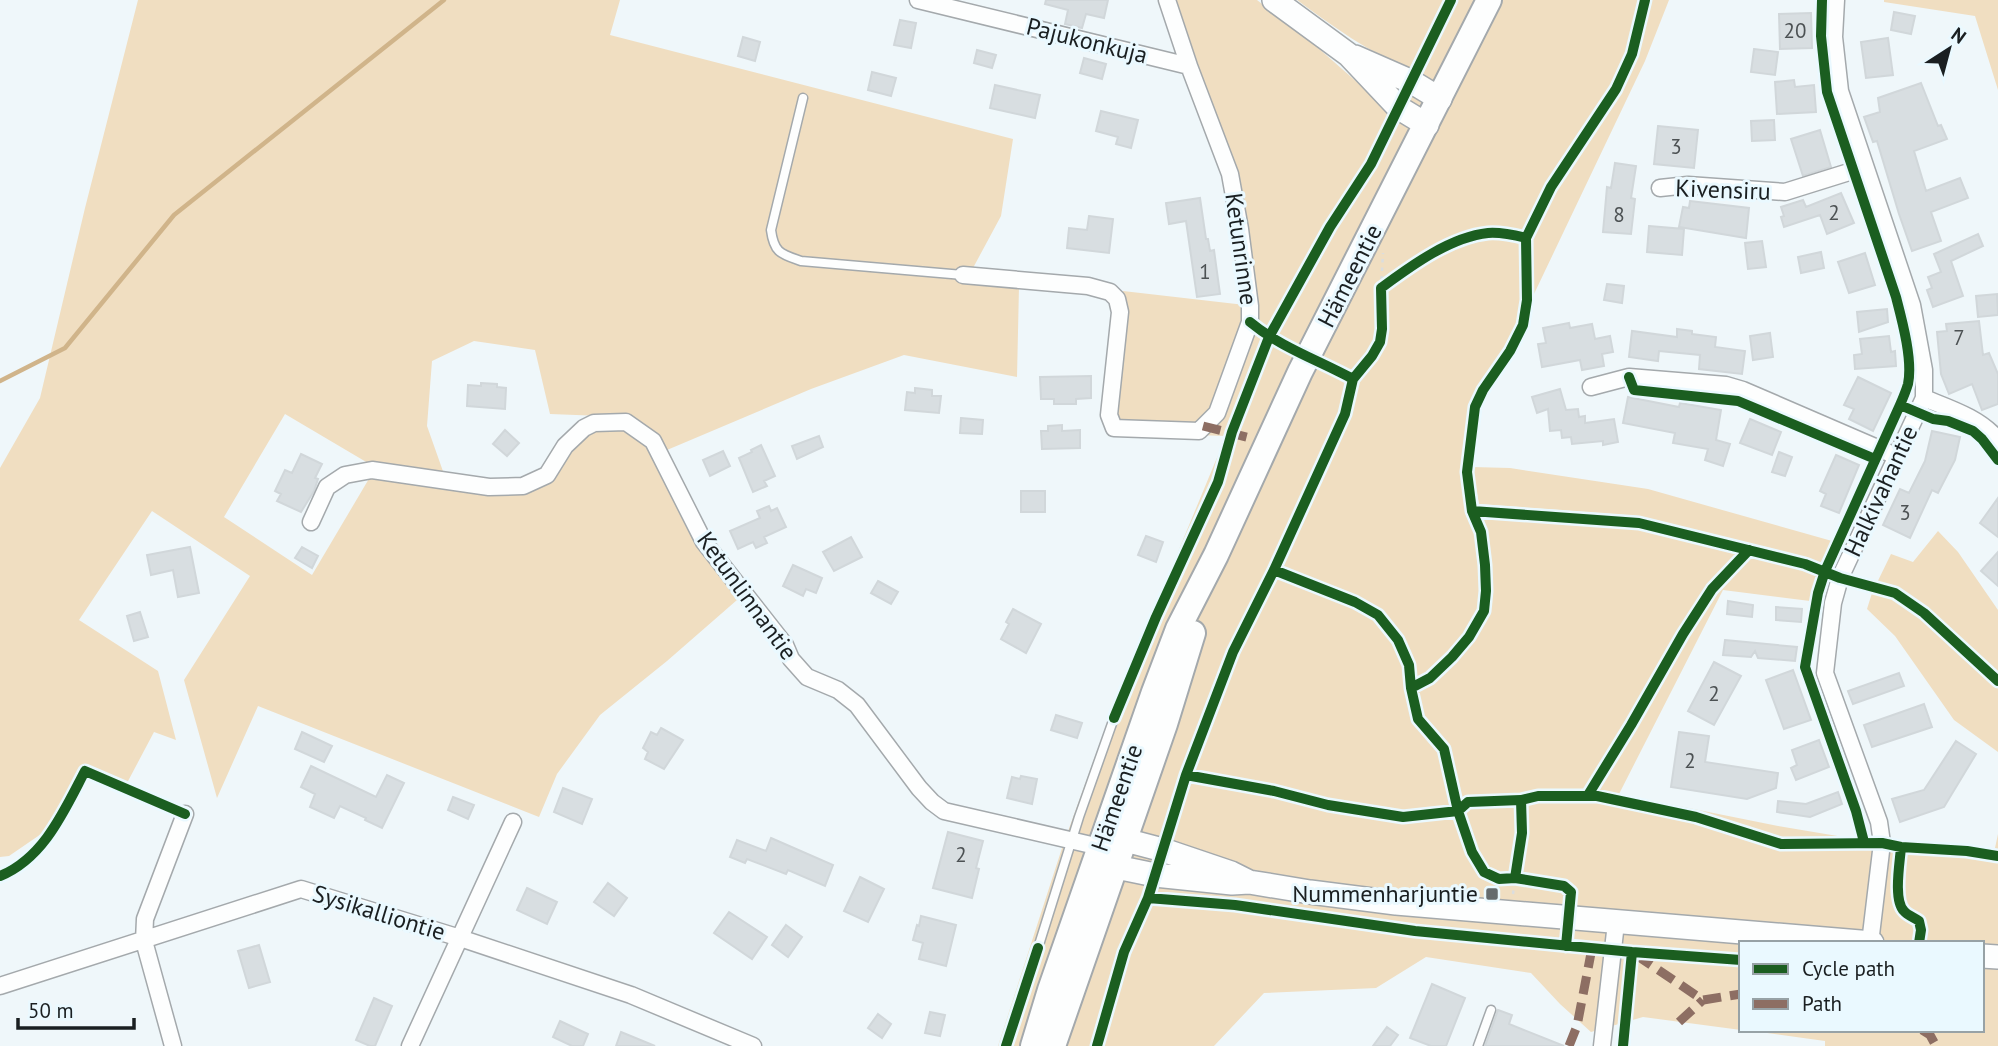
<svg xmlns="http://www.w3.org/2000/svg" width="1998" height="1046" viewBox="0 0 1998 1046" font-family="'PT Sans',sans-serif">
<rect width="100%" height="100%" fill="#eff7fa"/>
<path fill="#f0dec1" d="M138 0H620L610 35 1013 139 1001 216 973 268 1019 286 1017 377 904 355 811 389 667 450 655 435 628 417 550 414 535 350 474 341 432 361 427 426 445 477 373 466 285 414 224 517 312 575 370 477 526 492 594 428H626L649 445 712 564 737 600 667 661 600 715 557 774 539 817 258 706 217 798 184 680 250 576 152 511 79 620 158 671 176 740 154 732 127 783 83 764 44 832 9 856 0 857V468L40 398 85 208Z
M1164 0H1257L1317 47 1391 112 1411 70C1370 53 1332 26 1297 0H1669L1645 61 1514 336 1472 400 1462 467 1469 517 1632 524 1737 551 1593 779 1586 788 1595 790 1716 590 1749 555 1820 573 1810 601 1723 590 1619 794 1778 826 1992 862 1998 834V1046H1825V1041L1745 1030H1982V943H1741V1030L1643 1017 1591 1032 1560 1004 1531 973 1426 957 1376 988 1264 993 1214 1046H998L1063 845 1109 718 1226 436 1106 432 1123 291 1245 305 1231 190Z
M1884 0H1998V90L1975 16 1884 2Z
M1472 467 1510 468 1648 489 1832 541 1824 565 1639 516 1479 504Z
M1938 531 1958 552 1998 610V752L1954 720 1895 636 1867 609 1872 593 1891 554 1913 562Z"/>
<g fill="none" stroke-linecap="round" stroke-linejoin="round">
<path stroke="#d0b48a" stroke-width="4.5" d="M0 381 65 348 174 215 444 0"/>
</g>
<path fill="#d8dee1" stroke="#d1d7da" stroke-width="2" d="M1046 0H1108L1104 18 1086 14 1082 28 1065 24 1068 10 1045 4Z
M1894 12 1915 16 1911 34 1891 30Z
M1811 13 1812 48 1780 49 1779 14Z
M900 20 916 23 911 48 894 45Z
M743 37 760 42 755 61 738 56Z
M1888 38 1893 75 1866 78 1861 42Z
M1754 49 1778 52 1775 75 1751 72Z
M977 50 996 55 992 68 974 63Z
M1084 58 1106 64 1102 79 1080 73Z
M872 72 896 78 891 96 868 90Z
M1794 80 1795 87 1814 85 1816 112 1777 114 1775 82Z
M1921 83 1938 126 1941 125 1947 139 1914 151 1926 191 1960 178 1968 198 1931 212 1941 241 1912 251 1899 214 1877 141 1873 142 1864 117 1880 112 1878 98Z
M995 85 1040 95 1035 118 990 108Z
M1101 111 1138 120 1131 148 1116 144 1118 137 1096 131Z
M1774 120 1775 140 1752 141 1751 121Z
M1658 126 1698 130 1694 168 1654 164Z
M1820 130 1831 167 1803 176 1791 139Z
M1615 163 1636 166 1631 198 1635 199 1631 234 1603 232 1607 187 1611 188Z
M1841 193 1854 223 1827 234 1820 215 1784 227 1781 217 1784 216 1781 207 1803 200 1806 207Z
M1200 198 1206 239H1208L1210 251 1214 250 1220 294 1197 297 1186 221 1169 224 1166 203Z
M1690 201 1749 208 1746 238 1679 227 1683 207 1689 208Z
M1089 216 1113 219 1109 253 1067 248 1069 228 1087 230Z
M1649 226 1684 229 1682 255 1647 252Z
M1978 234 1983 246 1951 261 1963 296 1933 307 1927 290 1932 288 1928 277 1941 272 1934 254Z
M1762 241 1766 267 1748 269 1745 243Z
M1821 252 1824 268 1801 273 1798 257Z
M1865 253 1875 285 1849 293 1838 262Z
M1607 284 1624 286 1622 303 1604 300Z
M1997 294 1998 315 1978 317 1976 296Z
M1887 309 1888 322 1859 332 1857 312Z
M1979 321 1983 355 1989 353 1998 374V404L1982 410 1972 384 1949 394 1941 374 1937 332 1947 331 1946 324Z
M1569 323 1570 328 1592 324 1595 339 1610 336 1613 352 1602 354 1604 366 1582 370 1580 360 1542 367 1538 344 1546 343 1543 328Z
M1677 329 1692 331V334L1716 337 1715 347 1745 351 1742 374 1699 369 1700 355 1659 351 1658 361 1629 357 1632 331 1677 337Z
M1770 333 1773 357 1753 360 1750 336Z
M1889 336 1891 352 1895 351 1896 366 1855 369 1854 355 1862 354 1860 339Z
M1091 376V398L1076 399V404H1054V399H1041L1040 377Z
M1858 377 1891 393 1873 431 1849 419 1854 409 1844 405Z
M481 383 497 384V387L506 388 505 409 467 406 468 385 481 386Z
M915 388 932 390V396H941L939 413 905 410 907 392 915 393Z
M1560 389 1566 410 1578 409 1579 417 1585 416V423L1614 419 1618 442 1603 445V441L1572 444 1571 437 1562 438 1561 430 1550 431 1548 409 1537 413 1532 397Z
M1628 397 1679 407 1680 403 1721 410 1716 440 1730 444 1723 466 1705 460 1708 449 1673 443 1675 433 1623 423Z
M961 418 983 420 982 434 960 433Z
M1750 419 1781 432 1772 455 1740 443Z
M1062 425V431L1080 430V448L1042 449 1041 431H1048V426Z
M505 430 519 443 507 456 493 444Z
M1932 431 1960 437 1955 460 1938 493 1932 490 1910 538 1883 525 1900 489 1909 493 1925 461Z
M819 436 823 447 797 459 792 446Z
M761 445 775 476 764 481 767 486 753 492 739 458 752 452 751 450Z
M723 451 730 466 710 476 703 460Z
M1779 452 1792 457 1785 476 1772 472Z
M301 454 322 464 315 478 318 479 314 491 301 512 277 501 281 494 275 491 285 470 292 473Z
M1836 455 1859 465 1839 513 1821 506 1826 494 1820 491Z
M1021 491H1045V512H1021Z
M1998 498V537L1980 523Z
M769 506 771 511 777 508 786 527 764 537 767 543 756 548 753 542 738 549 730 531 760 518 757 511Z
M1146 536 1163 542 1156 562 1138 555Z
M851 537 862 557 834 571 823 552Z
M190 547 199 593 178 597 173 570 151 575 147 555Z
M302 547 318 556 312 568 295 558Z
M1998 552V586L1981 571Z
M793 565 822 578 816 593 806 589 803 596 783 586Z
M878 581 898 592 891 604 871 593Z
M1728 601 1753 605 1752 617 1727 614Z
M1776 607 1802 609 1801 622 1776 620Z
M1013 609 1041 624 1026 653 1001 639 1009 624 1006 622Z
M140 612 148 637 134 641 127 616Z
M1725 640 1797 647 1795 661 1758 658 1755 651 1751 657 1723 655Z
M1714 662 1741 676 1714 725 1688 711Z
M1793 670 1811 720 1784 729 1766 680Z
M1899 673 1904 686 1853 704 1848 691Z
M1924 704 1932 727 1872 747 1864 725Z
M1056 715 1082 723 1077 738 1051 730Z
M661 728 683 740 664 769 645 759 648 752 643 748 651 732 657 735Z
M302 732 332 746 324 762 295 749Z
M1679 732 1709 736 1705 762 1778 773 1776 788 1747 799 1671 787Z
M1819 740 1829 767 1796 780 1791 768 1797 765 1792 750Z
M1956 741 1976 754 1944 807 1900 822 1892 799 1924 790Z
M311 766 376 797 387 775 404 783 382 828 365 820 366 818 340 806 334 818 310 807 315 794 301 787Z
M1021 776 1037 779 1032 804 1007 798 1012 777 1020 779Z
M563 788 592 799 582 824 554 812Z
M1838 792 1842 804 1810 817 1777 812 1778 801 1806 804Z
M453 797 474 805 468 819 448 810Z
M948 832 983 841 976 868 979 869 972 898 933 888Z
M771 838 833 865 825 886 788 870 786 874 747 859 745 863 730 857 737 840 766 851Z
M860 877 884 889 868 922 844 911Z
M608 883 627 898 614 916 594 902Z
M527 888 557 902 547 924 517 910Z
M729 912 767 937 752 959 714 933Z
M921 916 956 925 946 966 919 959 923 943 913 940 917 925 919 926Z
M786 925 802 937 788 957 772 945Z
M259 945 270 982 249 988 238 951Z
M1432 984 1465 998 1446 1046H1431L1410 1038Z
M374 998 392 1006 375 1046H370L356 1040Z
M1498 1010 1512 1015 1509 1024 1564 1046H1485Z
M930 1012 945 1015 940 1036 925 1033Z
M878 1014 891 1024 882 1038 868 1028Z
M560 1021 588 1034 583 1046H572L553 1037Z
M1387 1027 1398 1035 1390 1046H1373Z
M621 1032 655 1046H616Z"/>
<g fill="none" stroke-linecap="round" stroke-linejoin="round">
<defs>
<path id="lane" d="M803 98 771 230C774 253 781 254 801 261L963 275
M1038 948 1079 817 1114 718
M1478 1046 1491 1010"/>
<path id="street" d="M918 0 1189 66 1167 0
M1836 0 1834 37 1840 91 1912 305 1924 370V398L1840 578 1833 603 1825 673 1879 822 1882 843 1870 943
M1660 188 1688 185 1785 192 1865 167
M963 275 1088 286 1110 292 1117 299 1120 312 1109 415 1114 428 1199 431 1217 413 1250 322V306L1240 229 1230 174 1189 66
M1591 387 1629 377 1726 385 1743 390 1896 456
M1924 398C1951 409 1980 418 1998 440
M311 522 327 487 345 475 372 470 489 487 523 486 547 475 565 446 584 428 594 423 626 422 653 441 704 542 785 645 791 659 807 677 838 690 857 705 919 788 932 802 944 811 1100 847
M0 986 301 889 460 938 631 995 753 1046
M173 1046 144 941 145 919 185 814
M410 1046 513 822
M1602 1046 1616 923"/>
<path id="secondary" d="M1274 0 1349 55 1399 108 1427 125
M1355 57 1412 82 1440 99
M1249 882 1231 873 1163 850 1125 840 1100 847 1116 867 1155 875 1232 883 1249 882 1310 892 1396 903 1872 943
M1982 956 1998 957"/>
<path id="primary" d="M1033 1046 1050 990 1154 692 1178 629 1216 555 1300 372 1489 0
M1053 1046 1165 724 1193 633"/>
</defs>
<use href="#lane" stroke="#a4a9ac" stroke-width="11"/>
<use href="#street" stroke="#a4a9ac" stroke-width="19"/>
<use href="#secondary" stroke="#a4a9ac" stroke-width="26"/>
<use href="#primary" stroke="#a4a9ac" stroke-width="28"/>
<path stroke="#dbddde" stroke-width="2.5" stroke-dasharray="3.5 5" stroke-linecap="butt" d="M1381 288 1383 253
M1513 894 1515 878"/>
<use href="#lane" stroke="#fdfefe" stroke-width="8"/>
<use href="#street" stroke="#fdfefe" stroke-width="16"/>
<use href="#secondary" stroke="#fdfefe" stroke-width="23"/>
<use href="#primary" stroke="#fdfefe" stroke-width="24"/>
<path stroke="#8d6e63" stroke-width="9" stroke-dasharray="18 9" stroke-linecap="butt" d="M1203 426 1250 438
M1636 955 1703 1000 1741 994
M1679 1022 1703 1000
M1922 1030 1930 1035 1936 1046
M1569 1046 1577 1026 1592 948"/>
<defs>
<path id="cycleway" d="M1822 0 1821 36 1827 92 1896 297C1902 320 1913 360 1908 384 1906 391 1903 398 1900 405L1825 571 1818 593 1805 667 1856 811 1864 842
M1250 322C1280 347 1318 360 1353 379
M1629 377 1634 390 1738 401 1875 459
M1900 405 1933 419 1948 421 1973 431 1982 439 1998 460
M1472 511 1639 523 1805 564 1840 578 1895 593 1924 613 1998 681
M1274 570 1355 602 1378 615 1398 640 1409 665 1411 688 1418 719 1444 749 1458 811 1472 852 1484 872 1499 879 1515 878 1522 833 1521 800
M1411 688 1430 678 1452 657 1469 637 1484 611 1486 591 1485 565 1481 532 1472 511 1467 472 1475 407 1483 390 1510 351 1523 325 1527 300 1526 238 1551 187 1616 89 1632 54 1645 0
M1114 718 1156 617 1218 482 1232 432 1269 337 1330 227 1371 164 1451 0
M1186 775 1274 791 1328 805 1403 817 1458 811 1468 802 1521 800 1538 796H1597L1696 817 1781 844 1882 843 1901 847 1967 851 1998 856
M1588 795 1631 725 1683 634 1712 589 1749 550
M1901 847C1900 862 1893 900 1904 911 1907 915 1915 918 1919 921L1921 930 1919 943
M0 876C44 858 64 811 85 771L185 814
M1515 878 1564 886 1571 892 1566 946
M1148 898 1235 905 1415 931 1632 952 1741 960
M1006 1046 1038 948
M1097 1046 1124 952 1148 898 1186 775 1233 652 1274 570 1345 414 1353 379 1372 356 1380 342 1382 329 1381 288C1411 266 1450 237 1488 233 1500 232 1514 235 1526 238
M1623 1046 1632 952"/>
</defs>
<use href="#cycleway" stroke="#eaf9ff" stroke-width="15"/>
<use href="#cycleway" stroke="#1b5e20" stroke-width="10"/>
</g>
<rect fill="#656b6d" stroke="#eaf9ff" stroke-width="2.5" x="1485" y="887" width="14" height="14" rx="3.5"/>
<g text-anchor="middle" stroke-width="6" stroke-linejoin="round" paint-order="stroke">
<g font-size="21" fill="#4c5153">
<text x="1795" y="38">20</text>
<text x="1676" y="154">3</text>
<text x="1834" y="220">2</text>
<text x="1619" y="222">8</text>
<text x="1205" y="279">1</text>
<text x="1959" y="345">7</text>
<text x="1905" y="520">3</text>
<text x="1714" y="701">2</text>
<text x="1690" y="768">2</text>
<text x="961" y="862">2</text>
</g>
<g font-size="24" fill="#1a1f21" stroke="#eaf9ff">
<text transform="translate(1087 41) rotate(14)" y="8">Pajukonkuja</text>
<text transform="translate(1723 190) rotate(2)" y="8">Kivensiru</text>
<text transform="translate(1241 249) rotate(82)" y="8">Ketunrinne</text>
<text transform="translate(1350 276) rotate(-63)" y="8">Hämeentie</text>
<text transform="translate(1881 491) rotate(-65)" y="8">Halkivahantie</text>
<text transform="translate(747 596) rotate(54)" y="8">Ketunlinnantie</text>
<text transform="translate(1117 798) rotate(-71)" y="8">Hämeentie</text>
<text transform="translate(379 913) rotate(17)" y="8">Sysikalliontie</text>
</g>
<g font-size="24" fill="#1a1f21" stroke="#eaf9ff" text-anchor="end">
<text x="1478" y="902">Nummenharjuntie</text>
</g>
</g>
<rect x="1739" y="941" width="245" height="91" fill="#eaf9ff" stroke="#97a2a6" stroke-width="2"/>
<rect x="1753" y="964" width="35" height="10" fill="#1b5e20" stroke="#97a2a6" stroke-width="2"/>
<text x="1802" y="976" font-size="21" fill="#1a1f21">Cycle path</text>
<rect x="1753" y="999" width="35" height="10" fill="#8d6e63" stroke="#97a2a6" stroke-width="2"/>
<text x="1802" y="1011" font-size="21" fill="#1a1f21">Path</text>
<g transform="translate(1949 49) rotate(36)" stroke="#eaf9ff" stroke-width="5" paint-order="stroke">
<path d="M0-5L12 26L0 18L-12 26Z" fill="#1a1f21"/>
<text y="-10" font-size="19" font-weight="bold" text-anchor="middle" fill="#1a1f21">N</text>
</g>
<path d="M18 1018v10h116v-10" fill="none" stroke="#1a1f21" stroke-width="3.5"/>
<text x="28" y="1018" font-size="21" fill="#1a1f21" stroke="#eaf9ff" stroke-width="5" paint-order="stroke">50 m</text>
</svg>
